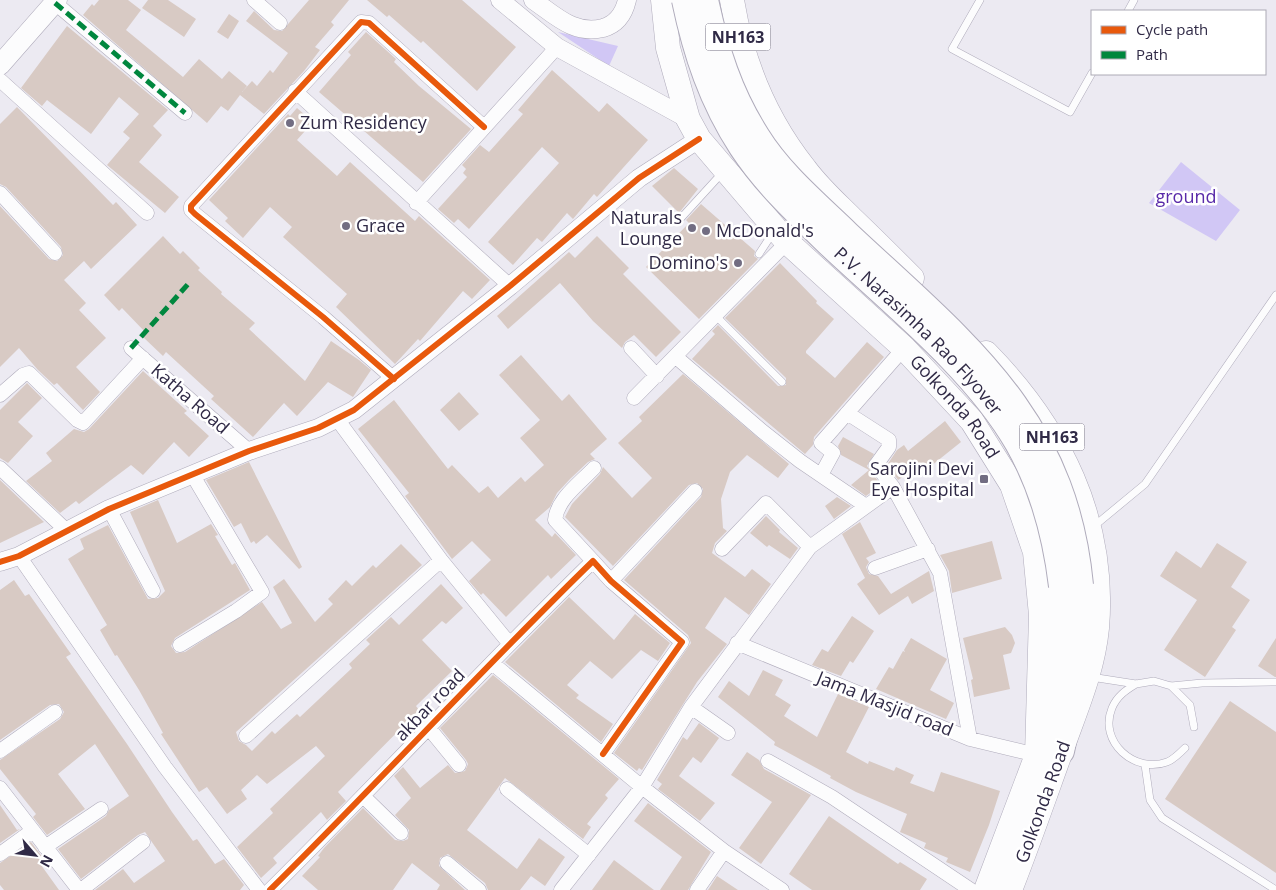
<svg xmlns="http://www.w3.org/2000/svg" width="1276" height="890" viewBox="0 0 1276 890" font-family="'Open Sans',sans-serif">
<rect width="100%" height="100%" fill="#eceaf2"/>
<path fill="#d1c7f5" d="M558 32 618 46 609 66Z
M1181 162 1240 210 1216 241 1149 203Z"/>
<path fill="#d8cac4" d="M99 0H128L141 10 126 30 183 77 199 59 222 79 229 71 247 86 242 92 252 81 257 86 270 70 273 73 288 53 246 21 254 11 274 30 282 31 309 0H349L331 22 334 25 315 47 320 50 304 71 264 114 240 95 228 111 221 106 207 123 83 15 92 4 94 6Z
M148 0H168L196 19 184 37 142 8Z
M367 0H462L516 47 477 91 423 41 421 43 389 15 387 17Z
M229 14 239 21 228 39 217 32Z
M67 26 168 110 153 126 162 135 139 162 179 197 165 213 107 165 130 138 123 132 139 114 119 97 91 134 47 100 42 106 21 88Z
M366 32 396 59 394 62 419 86 471 129 423 182 319 92 351 55 348 52Z
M552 70 599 112 607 103 648 140 597 197 594 194 573 219 567 213 542 242 537 238 513 265 488 242 559 163 542 147 469 229 458 219 454 223 438 209 467 177 463 173 466 169 462 165 480 145 489 152 523 114 518 110Z
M17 107 113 205 116 202 137 225 91 269 84 261 64 280 86 303 79 310 106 338 76 367 100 392 83 410 57 383 54 385 38 370 19 348 0 367V206L49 259 57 261 63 255 61 247 6 187 0 184V124Z
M297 108 313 122 297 140 337 176 350 162 415 221 419 216 490 280 472 299 463 291 420 341 418 339 395 364 336 307 347 294 283 237 292 227 270 207 243 238 225 221 228 218 209 200 288 114 290 116Z
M674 168 698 189 679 213 652 186Z
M701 204 755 251 754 256 758 259 699 319 646 267 689 223 686 220Z
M163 236 180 254 183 251 200 268 198 270 222 292 221 294 255 323 249 329 305 381 331 341 359 360 371 370 353 397 328 382 297 416 284 403 253 437 211 399 214 396 166 352 163 356 143 337 146 333 122 308 119 311 104 295Z
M597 236 629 268 623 274 681 332 656 357 634 335 625 342 622 348 593 321 560 283 508 329 497 316 569 252 575 258Z
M780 263 817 301 816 303 834 319 806 351V353L835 378 867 342 884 357 814 437 813 445 805 454 692 359 715 334 712 331 718 325 778 386 786 385V378L725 318Z
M521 355 562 401 569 394 607 439 590 454 595 459 588 462 570 479 557 493 550 507 535 520 552 537 555 533 576 555 551 579 548 575 506 617 483 593 481 595 469 581 491 560 472 541 452 559 405 496 409 493 358 429 394 400 448 469 452 465 479 493 488 486 498 498 521 477 525 482 544 465 520 438 540 420 499 375Z
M143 371 187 411 184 413 209 436 189 457 174 442 143 475 131 465 79 504 76 501 60 513 26 481 52 461 46 453 74 429 84 432 89 429Z
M683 374 789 464 778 478 747 455 730 472 721 499 723 528 727 531 715 543 712 553 745 577 752 569 771 584 749 615 725 597 705 628 727 644 697 682 642 770 639 768 637 771 614 753 691 643 688 635 624 580 701 497 703 489 697 483 689 485 613 566 565 517 572 504 600 474 603 467 632 498 652 478 618 443 642 421 639 417Z
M27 383 42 398 18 422 33 436 8 463 0 458V410Z
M459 392 479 414 459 431 440 410Z
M945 421 961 442 926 470 922 465 898 480 887 465 897 450 904 445 908 451Z
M843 437 874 454 867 466 881 485 866 496 851 485 869 470 841 455 838 446Z
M249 462 302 567 299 569 267 535 256 544 254 541 251 543 241 523 234 527 206 480Z
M0 480 44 522 0 543Z
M837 497 851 506 834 519 825 506Z
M158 500 177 543 211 524 218 535 215 536 232 565 235 563 250 590 175 638 171 646 176 653 185 652 262 602 281 629 292 623 273 587 284 579 315 622 333 604 328 599 346 580 352 586 373 565 376 568 401 544 422 565 236 732 239 741 246 745 252 751 272 731 275 734 297 714 300 717 352 668 349 664 370 644 366 640 391 617 399 625 441 584 463 608 446 624 442 621 422 640 452 671 416 706 419 710 338 792 346 801 327 820 321 812 273 858 277 863 261 878 237 847 273 813 270 809 325 756 316 746 267 784 257 775 241 790 247 799 227 814 207 787 199 792 161 734 163 733 139 690 117 655 115 656 100 630 107 625 68 559 84 549 80 539 108 525 148 599 158 598 165 591 130 512Z
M766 516 780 530 779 532 798 548 790 559 769 545 767 547 750 533Z
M860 522 876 553 866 558 869 562 866 567 869 574 878 576 891 594 929 571 934 591 912 604 908 596 879 615 857 584 865 578 842 534Z
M992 541 1002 579 952 593 949 571 940 555Z
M1217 543 1247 562 1231 587 1250 600 1232 627 1236 630 1205 677 1164 650 1197 600 1160 576 1176 551 1201 568Z
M14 580 25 596 29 594 71 654 66 657 127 744 172 812 193 841 197 839 215 864 224 859 244 885 240 890H95L123 869 134 883 165 861 145 832 138 835 81 879 58 849 106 816 109 810 129 796 95 744 58 774 85 809 47 835 33 817 36 814 0 769V760L60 719 64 712 59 704 50 705 0 740V590Z
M569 597 614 640 635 614 670 643 658 661 641 650 612 679 590 661 567 685 579 695 576 698 613 724 601 742 505 662Z
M852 616 874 631 853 663 850 661 841 676 812 665 822 649 828 652Z
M1005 627 1012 635 1015 643 1011 653 1003 655 1010 689 974 697 971 680 973 679 963 638Z
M911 638 947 659 930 690 954 703 946 719 876 689 889 667 893 669 903 651 905 652 904 650Z
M1276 638V677H1275L1258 666Z
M763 670 783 680 775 695 791 705 784 716 817 737 838 694 869 707 846 752 868 764 869 761 894 771 896 767 914 775 910 783 934 792 941 772 1000 791 989 825 970 872 946 862 948 858 924 848 926 843 900 832 907 814 856 792 830 778 831 776 774 745 775 742 718 697 729 681 749 696Z
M493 675 619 779 605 795 608 798 587 824 591 827 583 839 505 778 467 830 517 869 539 838 565 857 545 886 531 876 520 890H488L485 883 448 854 440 858 439 866 465 890H437L440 885 412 863 393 890H318L302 876 320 857 318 856 324 848 363 808 395 840 403 841 408 839 409 830 395 815 411 798 394 776 403 767 420 788 448 765 455 773 465 771 468 764 466 760 440 728Z
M1230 701 1276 732V873L1165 799Z
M699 723 719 738 701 763 693 757 679 776 715 803 700 821 658 789 662 784 657 780 683 737 687 740Z
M747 752 759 760 764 769 811 795 761 864 739 848 772 802 731 775Z
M648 803 711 852 688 890H660L682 857 634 821Z
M0 805 17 830 20 829 0 843Z
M829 816 898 864 900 862 927 879 920 890H812L789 874Z
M31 842 46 862 41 865 59 890H4L0 885V863Z
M614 860 654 890H592Z
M717 876 738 890H708Z"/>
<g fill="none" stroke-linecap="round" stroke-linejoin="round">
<defs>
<path id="service" d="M980 0 952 49 1070 112 1092 73
M1128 11 1134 0
M681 218 723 172
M759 254 774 231
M716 316 782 382
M1093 527 1145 484 1276 295
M1091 677 1136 684 1154 681 1171 686 1202 683 1276 682
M1136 684C1126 690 1117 696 1112 708 1098 742 1135 774 1167 762 1173 760 1180 753 1185 748
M1171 686 1190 705 1194 727
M1145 765 1150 800 1162 818 1276 890"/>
<path id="minor" d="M254 0 280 23
M55 3 185 113
M0 80 147 213
M295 91 510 286
M0 193 55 253
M416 203 557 47
M131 348 249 451
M631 348 657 376
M676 357 762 431 800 461 866 506
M394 379 323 317 195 214 191 210V206L361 22 369 23 484 127
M0 395 23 375 29 373 77 420 83 423 143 358
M634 398 811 218
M847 413 889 440V447L876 465 893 487 940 573 970 739
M337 419 441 560 509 643
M0 468 67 531
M821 475 833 453 821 443 904 348
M109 509 153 591
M722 549 766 503 810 547
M19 556 165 767 259 890
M593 561 555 520C557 499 580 483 594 468
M875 568 928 549
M611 581 695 491
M737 643 970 739 1037 755
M180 645 236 611 262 592 192 474
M492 663 642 787 724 851 782 890
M691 707 728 733
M428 727 459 765
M246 736 441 560
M0 751 55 712
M768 761 832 797 971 890
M0 788 79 890
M507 789 589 855
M364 797 401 833
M45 847 101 809
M0 854 32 831
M447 863 479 890
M81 890 143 842
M270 890C379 782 483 668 593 561L611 581 682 642 603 754
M561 890 642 787 691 707 810 547 893 487
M697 890 724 851"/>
<path id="tertiary" d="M500 0 557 47 688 119
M533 0C556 16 574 35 603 28 617 24 624 13 627 0
M0 562 19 556 109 509 249 451 318 428 354 410 510 286 639 178 699 139"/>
<path id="secondary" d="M0 65 57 0"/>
<g id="trunk">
<path id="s1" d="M663 0 668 48 688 119 699 139 786 241 904 348 972 421 1012 485 1035 552 1041 615 1037 755 986 890"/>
<path d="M732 0C742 62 766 120 805 169 819 188 836 203 852 219 872 238 892 258 912 278"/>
<path d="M986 353C1060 428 1106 521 1097 628 1093 671 1075 711 1061 751 1044 798 1028 844 1010 890"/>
</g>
<path id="motorway" d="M1061 751C1073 696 1082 643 1080 585
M1037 755C1051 698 1063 645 1062 586"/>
</defs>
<use href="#service" stroke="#afabbb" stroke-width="8"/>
<use href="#minor" stroke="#afabbb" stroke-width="15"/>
<use href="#tertiary" stroke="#afabbb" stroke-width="19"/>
<use href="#secondary" stroke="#afabbb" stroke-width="21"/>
<use href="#trunk" stroke="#afabbb" stroke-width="25"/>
<use href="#motorway" stroke="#afabbb" stroke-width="28"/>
<use href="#service" stroke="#fcfcfd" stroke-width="7"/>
<use href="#minor" stroke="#fcfcfd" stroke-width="14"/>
<use href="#tertiary" stroke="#fcfcfd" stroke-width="18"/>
<use href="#secondary" stroke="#fcfcfd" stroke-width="20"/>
<use href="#trunk" stroke="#fcfcfd" stroke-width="24"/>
<use href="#motorway" stroke="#fcfcfd" stroke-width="26"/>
<defs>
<g id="motorway-bridge">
<path id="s2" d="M685 0C696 53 712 101 742 147 767 185 801 216 834 248 895 305 976 370 1018 443 1043 487 1056 536 1062 586"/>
<path d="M705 0C716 51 729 93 757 137 780 174 816 204 847 234 962 342 1064 416 1080 585"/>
</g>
</defs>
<use href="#motorway-bridge" stroke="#afabbb" stroke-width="28" stroke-linecap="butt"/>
<use href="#motorway-bridge" stroke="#fcfcfd" stroke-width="26"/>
<path stroke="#00873e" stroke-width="5" stroke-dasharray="10 5" stroke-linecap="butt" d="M55 3 185 113
M131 348 189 283"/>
<defs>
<path id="cycleway" d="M394 379 323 317 195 214 191 210V206L361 22 369 23 484 127
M0 562 19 556 109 509 249 451 318 428 354 410 510 286 639 178 699 139
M270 890C379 782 483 668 593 561L611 581 682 642 603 754"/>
</defs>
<use href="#cycleway" stroke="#fff" stroke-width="9"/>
<use href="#cycleway" stroke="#e8590c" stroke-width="6"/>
</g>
<g fill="#726d82" stroke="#fff" stroke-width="2">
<circle cx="290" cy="123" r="5"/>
<circle cx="346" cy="226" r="5"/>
<circle cx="692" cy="228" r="5"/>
<circle cx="706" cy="231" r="5"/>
<circle cx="738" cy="263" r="5"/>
<rect x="979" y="474" width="10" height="10" rx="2.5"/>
</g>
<g text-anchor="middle" stroke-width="5" stroke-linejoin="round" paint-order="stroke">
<g fill="#fff" stroke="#6e6a7e" stroke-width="1">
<rect x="705.5" y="23.5" width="65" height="27" rx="4"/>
<rect x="1019.5" y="423.5" width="65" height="27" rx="4"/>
</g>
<g font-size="16" font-weight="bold" fill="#302a46">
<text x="738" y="43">NH163</text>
<text x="1052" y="443">NH163</text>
</g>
<g font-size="18" fill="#302a46" stroke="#fff" text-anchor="start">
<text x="300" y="129">Zum Residency</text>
<text x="682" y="224" text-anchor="end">Naturals<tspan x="682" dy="21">Lounge</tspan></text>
<text x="356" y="232">Grace</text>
<text x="716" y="237">McDonald's</text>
<text x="728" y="269" text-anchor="end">Domino's</text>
<text x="974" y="475" text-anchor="end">Sarojini Devi<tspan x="974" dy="21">Eye Hospital</tspan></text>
</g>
<g font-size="18" fill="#592aa9" stroke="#fff">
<text x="1186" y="203">ground</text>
</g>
<g font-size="18" fill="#302a46" stroke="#fff">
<text dy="6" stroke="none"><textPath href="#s2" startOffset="414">P.V. Narasimha Rao Flyover</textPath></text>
<text transform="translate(190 399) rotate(41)" y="6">Katha Road</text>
<text dy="6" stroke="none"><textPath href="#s1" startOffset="516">Golkonda Road</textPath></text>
<text transform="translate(885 704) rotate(22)" y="6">Jama Masjid road</text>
<text transform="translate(430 705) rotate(-46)" y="6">akbar road</text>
<text transform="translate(1043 802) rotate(-70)" y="6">Golkonda Road</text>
</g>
</g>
<rect x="1091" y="10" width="175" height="65" fill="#ffffff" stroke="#acaab5"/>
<rect x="1101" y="26" width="25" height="8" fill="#e8590c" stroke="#acaab5"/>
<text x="1136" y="35" font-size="15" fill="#302a46">Cycle path</text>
<rect x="1101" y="51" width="25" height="8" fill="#00873e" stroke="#acaab5"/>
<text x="1136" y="60" font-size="15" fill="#302a46">Path</text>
<g transform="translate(35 855) rotate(118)" stroke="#ffffff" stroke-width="4" paint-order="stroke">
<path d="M0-4L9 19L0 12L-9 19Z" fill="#302a46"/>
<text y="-8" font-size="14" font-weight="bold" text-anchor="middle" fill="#302a46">N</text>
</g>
</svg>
